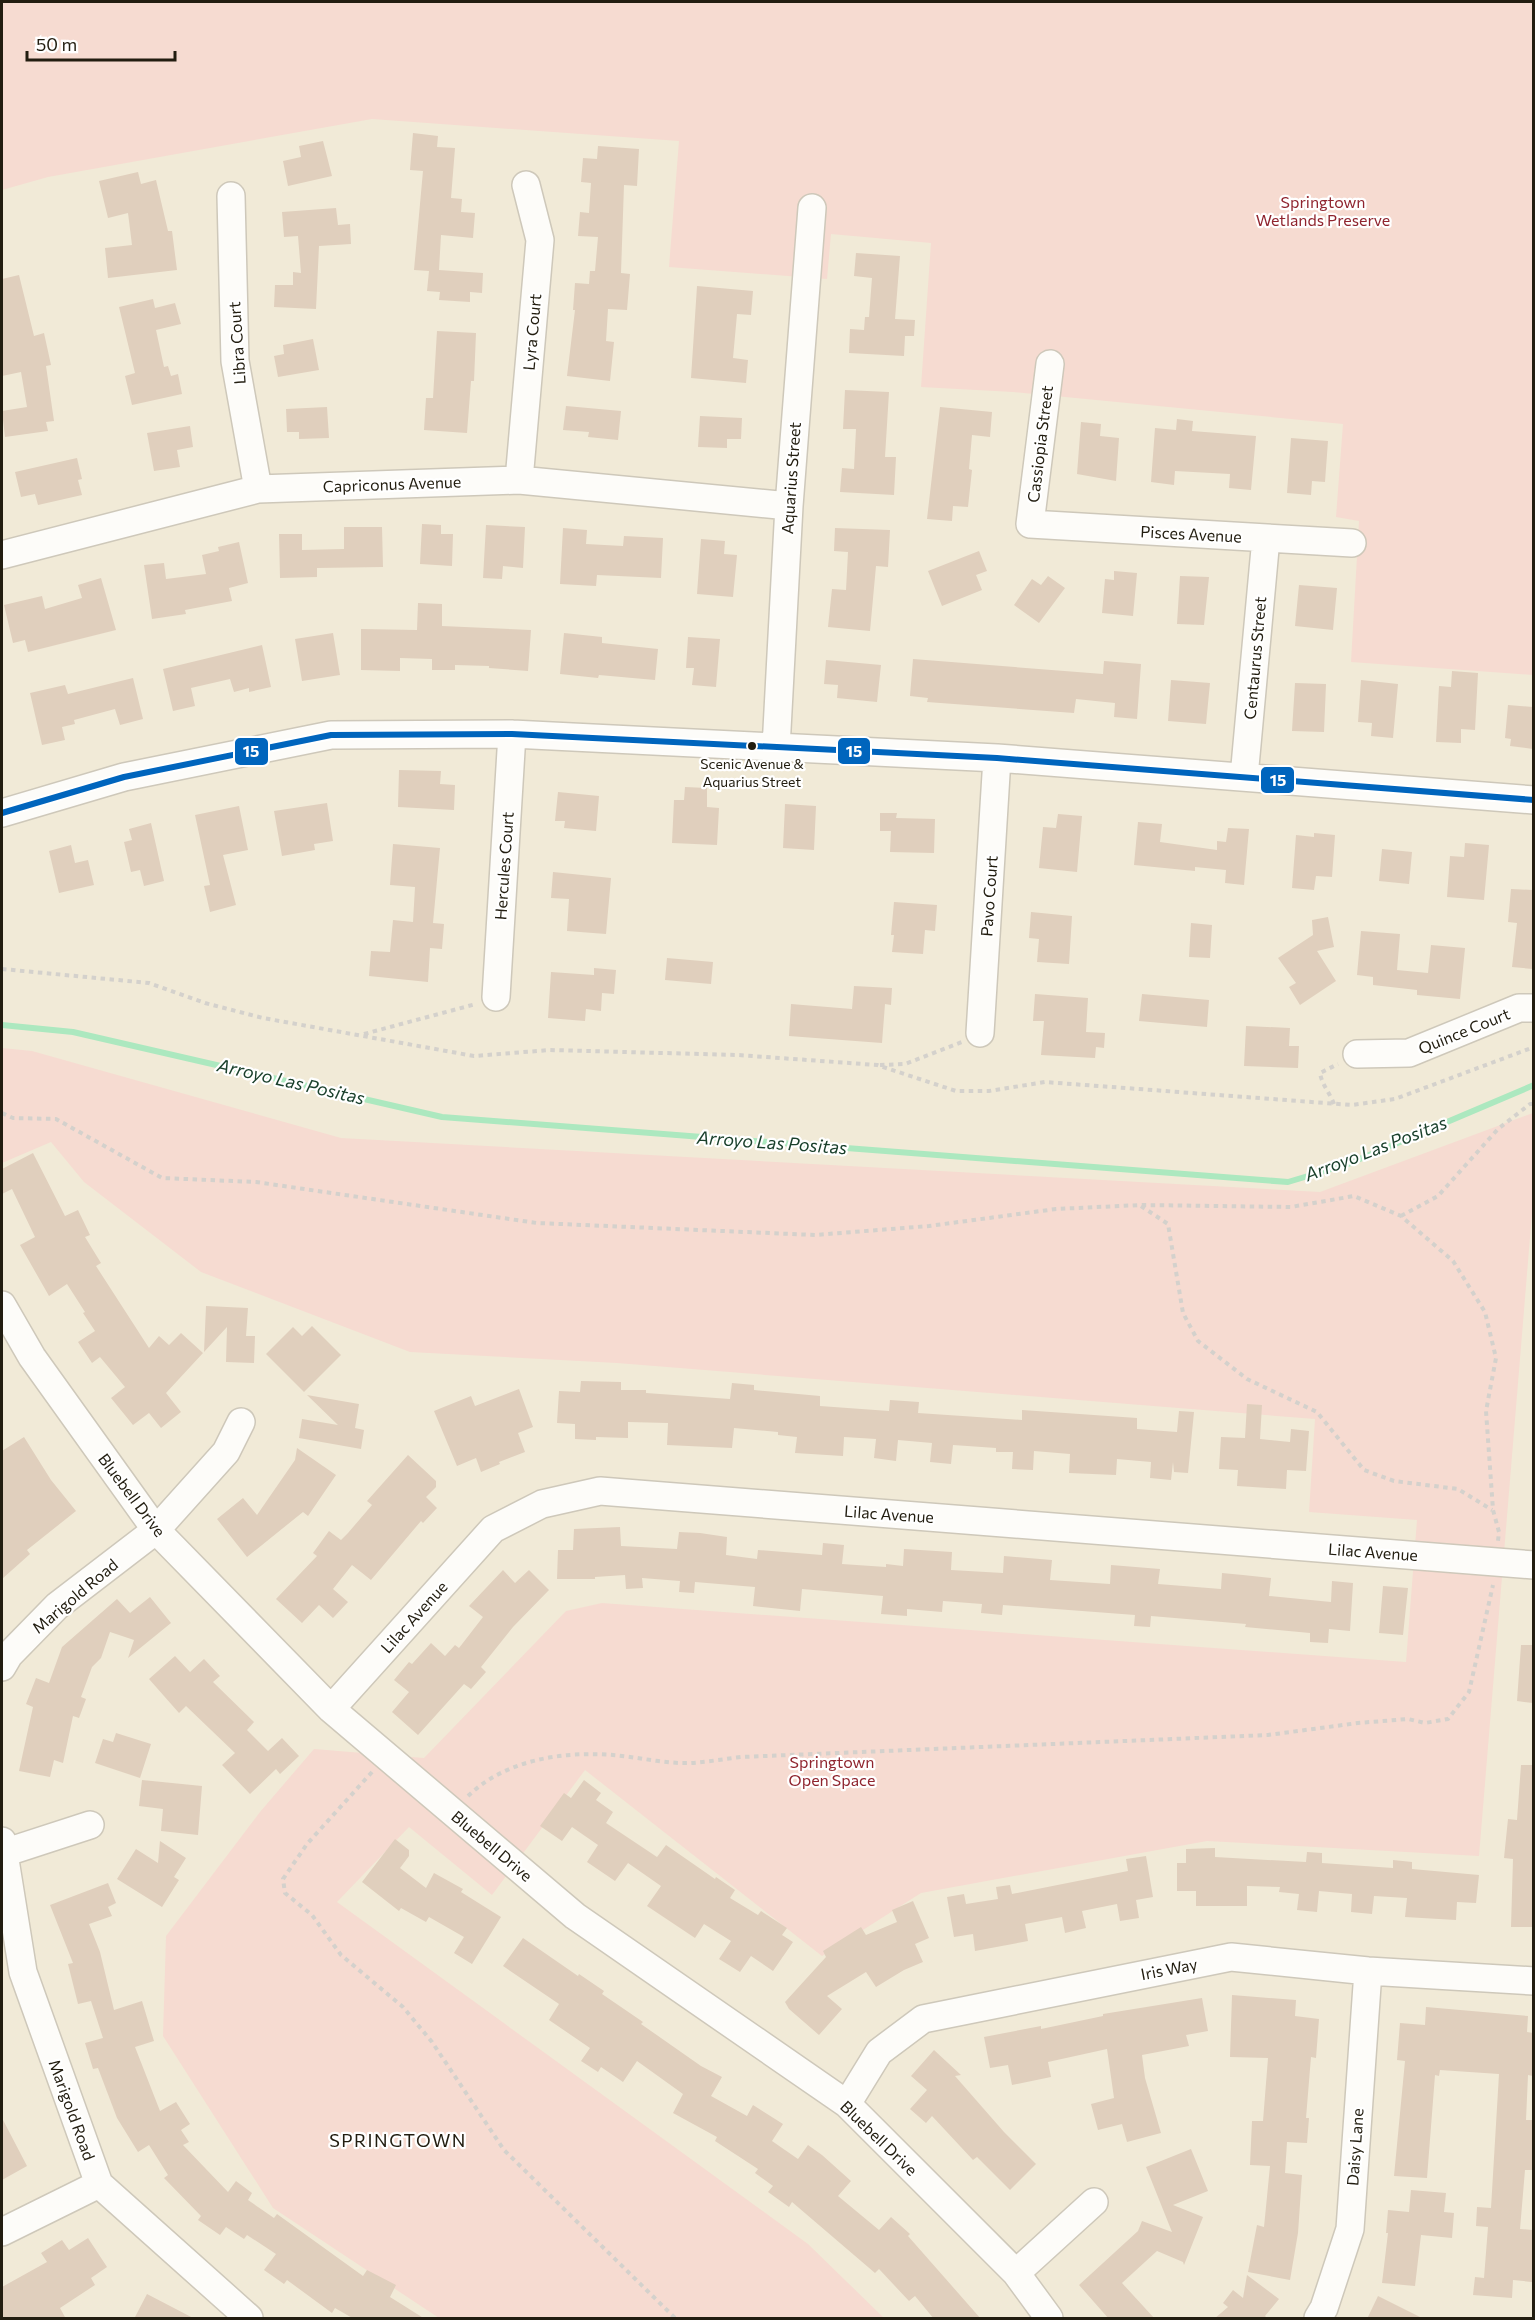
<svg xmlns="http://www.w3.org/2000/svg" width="1535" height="2320" viewBox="0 0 1535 2320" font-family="Commissioner,sans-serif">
<rect width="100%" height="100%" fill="#f1ead7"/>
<path fill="#f6dbd1" d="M2 2H1533V675L1351 662 1359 521 1336 517 1343 424 1013 392 921 387 931 243 831 234 827 279 669 267 679 141 372 119 48 177 2 190Z
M2 1048 32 1051 341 1138 1320 1192 1533 1113V1201L1479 1856 1207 1841 921 1893 822 1956 585 1770 492 1895 409 1827 337 1902 808 2244 884 2318H439L273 2208 163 2036 166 1936 260 1812 314 1749 424 1758 566 1611 602 1603 1406 1662 1417 1520 1309 1512 1315 1419 617 1363 410 1352 201 1272 84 1182 51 1142 2 1163Z"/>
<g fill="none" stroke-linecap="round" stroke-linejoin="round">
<path stroke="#ace8bf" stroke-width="6" d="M2 1025 73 1032 442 1117 1288 1182 1348 1164 1534 1085"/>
</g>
<path fill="#e0cfbd" d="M413 133 438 136 437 147 455 148 451 198 462 199 461 212 475 213 473 238 441 235 439 270 483 273 482 293 470 292V302L439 300 440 292 427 291 429 271 414 270 423 171 410 170Z
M323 141 332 176 288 186 283 161 301 157 299 146Z
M598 146 639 149 637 186 624 185 621 273 630 274 627 310 608 309 606 341 614 342 610 381 567 376 575 310H573L575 283 589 284 590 271H595L598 237 578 236 580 212 589 213 591 183 581 182 583 158 597 159Z
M138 172 141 184 156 180 168 231H172L177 270 108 278 105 248 132 245 128 213 108 218 99 181Z
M336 208 338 225 350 224 351 244 319 246 316 309 274 307 275 285H293V272L301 273 298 236 284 237 282 212Z
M856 253 900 256 895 319 915 320 914 336H905L904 356 849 353 850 329 864 330 865 317H869L872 278 854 276Z
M19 275 34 336 44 333 51 365 46 366 54 421 46 422 48 431 5 437 2 411 27 407 21 372 2 376V279Z
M697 286 753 291 751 315 737 314 733 358 748 360 746 383 691 378Z
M153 299 155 308 175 303 181 324 156 330 164 367 168 366 171 376 178 374 182 394 132 405 125 376 135 373 119 307Z
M437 331 476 333 474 381H471L467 433 424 430 426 398H433Z
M313 339 319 370 278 377 274 356 284 354 283 345Z
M845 390 889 392 885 457H896L894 495 840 492 842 468 854 469 856 429H843Z
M566 406 621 411 618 440 588 437 589 432 563 430Z
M327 407 329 438 299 439V432H287L286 409Z
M940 407 992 412 990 437 972 435 969 469 972 470 968 507 953 506 952 521 927 519Z
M700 416 742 418 741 439H727V448L698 447Z
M1177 419 1193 421 1192 431 1256 436 1251 490 1229 488 1230 474 1175 471 1174 485 1151 482 1155 428 1176 430Z
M1081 422 1101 424 1100 436 1119 438 1116 481 1077 474Z
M190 426 193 447 177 450 180 467 154 471 147 433Z
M1291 438 1328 441 1325 482 1312 481 1311 495 1287 493Z
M77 458 82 479 78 480 82 495 38 505 35 494 21 497 15 472Z
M422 524 441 525V534H453L452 566 420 564Z
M486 525 525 527 523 568 503 566 502 579 483 578Z
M344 527H382L383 567 317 568V577L280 578 279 534H302V550L344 549Z
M563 528 587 530 586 544 623 546 624 536 663 538 661 578 597 575 596 586 560 584Z
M835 528 890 530 888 567 876 566 870 631 828 627 832 589 846 590 848 552 834 551Z
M701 539 725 541 724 554 737 555 733 597 697 594Z
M239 542 248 583 229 588 232 601 185 610 186 614 152 619 144 565 164 563 166 579 206 574 202 555 219 551 218 547Z
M979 551 987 571 976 575 982 590 942 606 928 571Z
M1114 571 1137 573 1133 616 1102 613 1105 579 1114 580Z
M1048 576 1065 588 1039 623 1014 605 1032 579 1041 585Z
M1180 576 1209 577 1204 625 1177 624Z
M101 578 116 630 28 652 25 640 13 643 4 605 42 596 45 609 82 598 78 585Z
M1299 585 1337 588 1333 630 1295 626Z
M418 603 442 604V626L531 630 528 671 489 668V666L455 665V670H432V659L400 658V671L361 670V629L417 630Z
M333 633 340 675 302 681 295 639Z
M564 633 602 637V643L658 649 655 680 599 675 598 678 560 674Z
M688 637 720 639 716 687 692 685 694 668H686Z
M262 645 271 687 249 692V688L234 692 230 679 191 688 195 706 173 711 163 669Z
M913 659 1103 674 1104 661 1141 664 1137 719 1114 717 1115 703 1076 699 1074 713 927 702 928 698 910 696Z
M826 660 881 665 877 702 837 698 838 685 824 684Z
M1452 671 1478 673 1475 730 1461 729V743L1436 742 1439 686 1451 687Z
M133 678 143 719 120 725 115 709 74 720 75 724 62 727 65 740 42 745 30 693 65 685 68 694Z
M1171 680 1210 683 1206 724 1168 721Z
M1361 680 1398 684 1393 738 1371 736 1372 723 1358 722Z
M1295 683 1326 684 1324 732 1292 731Z
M1508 705 1533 707V749L1510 746 1511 739 1505 738Z
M399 770 441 771 440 784 455 785 454 810 398 807Z
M685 787 707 788V807L719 808 717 845 672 843 674 800H684Z
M558 792 599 796 596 831 564 828 565 821H555Z
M327 803 333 841 314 844 315 850 282 856 274 811Z
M785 804 816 806 814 850 783 848Z
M239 806 248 850 223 855 236 905 210 912 204 886 210 885 195 815Z
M880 813H897L896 818 935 819 934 853 890 852 891 831H880Z
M1058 814 1082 816 1077 872 1039 868 1043 827 1056 828Z
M1138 822 1162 824 1160 842 1217 850V841L1226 842 1228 828 1249 829 1244 885 1225 883 1226 870 1195 867V871L1134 865Z
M151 823 164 881 144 886 140 870 131 872 124 842 132 840 129 829Z
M1314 833 1335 835 1332 877 1316 876 1314 890 1292 888 1296 835 1314 837Z
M1465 843 1489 845 1484 900 1447 897 1450 856 1464 857Z
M393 844 440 848 433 923 444 924 442 949 430 948 428 982 369 976 371 951 390 952 393 920 413 922 415 887 390 885Z
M71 845 75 863 88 860 94 885 59 893 49 851Z
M1382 849 1412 852 1409 884 1379 881Z
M553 872 611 878 606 934 567 931 569 899 551 898Z
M1511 889 1533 890V969L1512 967 1517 923 1508 922Z
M894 902 937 905 935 931 925 930 923 954 892 952 894 935H891Z
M1031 912 1072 916 1069 964 1037 962 1039 939 1029 938Z
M1328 917 1334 947 1317 951 1336 981 1300 1005 1289 987 1296 983 1278 958 1313 935 1312 920Z
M1191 923 1212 925 1210 958 1189 957Z
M1361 931 1400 934 1397 970 1428 973 1431 945 1465 948 1460 999 1417 995V990L1373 985V977L1357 975Z
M667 958 713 962 711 984 665 980Z
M594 968 616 970 614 994 602 993 601 1011 586 1009 585 1021 548 1018 551 972 594 975Z
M854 986 892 988 891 1005 885 1004 882 1043 789 1036 791 1004 852 1009Z
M1035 994 1088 998 1086 1032 1105 1033 1104 1048 1096 1047 1095 1058 1041 1055 1044 1021H1033Z
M1142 994 1209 1000 1207 1027 1139 1021Z
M1246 1026 1290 1028 1289 1046H1299L1298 1068 1244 1066Z
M33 1153 65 1216 78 1210 90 1235 85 1237 101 1263 96 1266 149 1348 159 1336 169 1345 181 1333 203 1353 166 1393 181 1412 161 1428 149 1413 133 1425 111 1398 125 1387 100 1357 92 1363 78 1342 95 1331 83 1313 85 1312 67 1284 49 1296 20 1245 35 1237 12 1189 2 1194V1169Z
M206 1306 248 1308 246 1336H255L254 1363 226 1362 227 1327 204 1352Z
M312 1326 341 1355 304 1392 266 1354 293 1327 302 1336Z
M581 1381 621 1382V1390H646V1393L730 1399 732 1383 754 1385V1390L820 1396V1406L889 1411 890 1400 919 1402 918 1413 1022 1420V1410L1137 1418V1429L1177 1432 1179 1411 1194 1412 1188 1473 1174 1472 1173 1462 1171 1480 1150 1478 1151 1462 1117 1459 1116 1475 1069 1473 1070 1454 1034 1451 1033 1470 1012 1469 1013 1452H996V1448L953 1445 951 1464 930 1462 932 1443 898 1440 896 1461 874 1458 876 1439 844 1437 843 1456 795 1453 797 1437 778 1435V1432L734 1428 732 1448 667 1445 668 1423 628 1422V1438L596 1437V1440L575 1439V1424L557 1423 559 1391 580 1392Z
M519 1389 533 1427 518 1433 525 1452 499 1462 500 1464 481 1472 476 1458 457 1466 434 1411 471 1396 475 1406Z
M307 1395 359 1404 355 1428 364 1430 361 1449 299 1438 302 1419 338 1425Z
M1247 1404 1262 1405 1260 1439 1290 1442 1291 1429 1309 1431 1306 1471 1287 1470 1286 1489 1237 1486 1238 1470 1219 1469 1221 1437 1245 1438Z
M24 1437 51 1480 76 1511 27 1550 30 1554 2 1579V1451Z
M297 1448 336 1475 308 1516 303 1512 247 1557 217 1519 243 1498 257 1515 295 1460Z
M408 1455 436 1481V1487L426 1497 437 1508 423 1523 421 1521 371 1580 352 1565 333 1589 348 1602 333 1618 319 1605 302 1623 276 1599 317 1556 313 1553 329 1531 341 1540 348 1533 372 1505 367 1501Z
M620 1527 621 1546 677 1549 679 1532 700 1533 727 1537 726 1555 757 1559 758 1550 822 1555 823 1543 844 1545 842 1564 886 1567V1564L903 1566 904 1549 952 1552 951 1570 1003 1573 1004 1556 1052 1560 1050 1580 1110 1584 1111 1565 1160 1569 1158 1584 1221 1589 1222 1573 1243 1575 1271 1578 1269 1596 1331 1602 1332 1581 1353 1583 1350 1631 1329 1629 1328 1643 1310 1642V1633L1245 1627 1246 1624 1151 1616 1150 1627 1134 1626 1135 1615 1003 1605 1002 1615 981 1613 982 1604 943 1601 942 1612 907 1609V1616L881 1614 883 1596 802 1589 800 1611 753 1606 755 1587 695 1582 694 1593 679 1592 680 1581 642 1578 643 1588 626 1589 625 1575 595 1577V1579H557L558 1550H573L574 1529Z
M503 1570 515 1583 529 1570 549 1590 513 1627 481 1667 486 1672 471 1689 464 1684 418 1735 392 1712 409 1692 394 1680 409 1662 412 1664 431 1643 445 1656 455 1645 459 1648 483 1617 469 1606Z
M1383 1586 1408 1588 1403 1635 1379 1633Z
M150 1597 171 1623 128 1658 134 1640 110 1632 101 1658 92 1667 81 1697 86 1699 79 1718 73 1716 63 1763 54 1760 50 1777 19 1771 33 1707 26 1704 36 1678 49 1683 62 1647 117 1599 130 1613Z
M1521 1645H1533V1703L1517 1701Z
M175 1656 190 1672 204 1659 220 1676 213 1682 254 1722 247 1730 268 1751 282 1738 299 1756 280 1774 276 1769 250 1794 222 1765 235 1753 186 1706 179 1713 149 1679Z
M116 1733 151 1744 140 1778 95 1763 103 1739 113 1742Z
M1521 1765H1533V1927H1511L1513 1859 1504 1858 1508 1819 1517 1820Z
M142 1780 202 1786 198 1835 161 1831 163 1809 139 1806Z
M584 1780 601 1793 596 1800 613 1812 606 1823 657 1857 666 1845 715 1879 716 1877 735 1890 730 1898 758 1915 761 1911 787 1928 782 1935 793 1942 773 1971 751 1956 740 1972 719 1959 731 1941 704 1924 695 1938 647 1906 661 1886 628 1863 615 1881 587 1862 598 1845 572 1827 562 1841 540 1826 564 1793 571 1798Z
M395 1839 409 1850V1856L400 1868 426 1888 434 1873 463 1889 461 1892 501 1917 472 1964 454 1953 464 1937 429 1917 426 1922 401 1908 399 1911 362 1882Z
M160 1841 186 1858 174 1877 179 1880 162 1907 117 1879 136 1849 158 1863Z
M1215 1848V1857L1306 1862 1307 1852 1322 1853V1863L1393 1868V1860L1412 1862V1869L1479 1875 1476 1903 1457 1902 1456 1920 1405 1917 1407 1898 1374 1896 1372 1914 1351 1912 1352 1894 1319 1891 1317 1912 1297 1910 1299 1894 1279 1892 1280 1887 1247 1886V1906H1196V1891H1177V1863H1186V1849Z
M1146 1856 1153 1897 1136 1900 1139 1918 1120 1921 1117 1904 1082 1911 1086 1928 1065 1933 1062 1917 1025 1924 1028 1941 991 1948 975 1951 973 1934 954 1937 947 1897 964 1894 966 1904 998 1899 996 1887 1010 1885 1012 1894 1128 1871 1126 1859Z
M108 1883 116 1903 108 1907 112 1916 89 1924 100 1952 114 2010 142 2001 154 2041 135 2047 160 2111 176 2102 190 2124 181 2130 189 2142 183 2145 228 2192 236 2181 252 2193 248 2200 274 2218 277 2214 363 2276 367 2270 396 2285 390 2297 425 2319H354L335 2308 332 2313 287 2280 284 2284 264 2270 276 2254 247 2235 244 2239 226 2227 220 2235 198 2220 201 2216 164 2178 168 2175 149 2145 138 2152 117 2118 98 2068 93 2069 85 2043 103 2038 91 2001 78 2004 68 1964 73 1963 50 1905Z
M913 1901 929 1938 915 1944 923 1962 904 1970 876 1987 866 1972 827 1996 842 2009 819 2035 789 2009 785 2002 826 1957 823 1951 861 1927 866 1935 897 1922 892 1910Z
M523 1938 578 1976 579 1974 604 1991 602 1994 643 2022 641 2024 701 2066 722 2077 711 2096 747 2116 753 2105 783 2124 772 2141 798 2159 808 2145 822 2155 851 2181 838 2196 879 2230 891 2217 910 2234 908 2236 981 2319H934L915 2296 909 2301 879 2269 875 2273 792 2202 789 2207 768 2192 773 2186 755 2173 758 2169 715 2141 717 2137 673 2113 683 2094 637 2061 623 2082 601 2067 598 2072 581 2061 590 2048 549 2020 559 2004 503 1966Z
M1232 1995 1296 2000 1295 2016 1319 2019 1316 2058 1311 2057 1306 2118H1309L1307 2143 1287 2142 1285 2173 1302 2175 1298 2233 1290 2280 1248 2272 1257 2225 1264 2227 1270 2166 1250 2165 1252 2121H1263L1268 2058 1230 2057Z
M1202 1998 1208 2031 1186 2035 1189 2046 1142 2055 1145 2078 1161 2133 1127 2142 1122 2124 1098 2130 1091 2104 1114 2098 1107 2049 1048 2062 1051 2077 1012 2085 1008 2065 990 2068 984 2037 1041 2026V2029L1103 2016V2014Z
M1426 2007 1528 2016 1527 2032 1533 2033V2076L1528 2075 1526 2120H1533V2170H1525L1520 2229 1533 2230V2269L1532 2282 1513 2280 1512 2298 1473 2295 1475 2277 1484 2278 1488 2227 1476 2226 1477 2207 1491 2208 1499 2074 1440 2070 1439 2076 1435 2075 1427 2178 1394 2176 1405 2061 1397 2060 1400 2023 1425 2025Z
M934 2050 961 2075 955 2076 1004 2132 1036 2164 1010 2190 977 2157 973 2160 932 2116 926 2123 910 2109 927 2090 911 2076Z
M2 2118 27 2166 2 2180Z
M1191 2149 1208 2191 1173 2205 1203 2217 1184 2265 1183 2262 1157 2251 1122 2283 1155 2319H1109L1079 2285 1138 2231 1142 2221 1172 2232 1146 2167Z
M1411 2190 1446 2193 1444 2212 1454 2213 1452 2238 1421 2235 1415 2286 1382 2283 1388 2233H1386L1388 2210 1409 2212Z
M88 2238 107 2267 91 2278 95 2285 60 2308 66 2319H2V2287L47 2262 41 2253 62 2240 69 2250Z
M1247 2275 1279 2299 1265 2316 1268 2319H1214L1228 2307 1223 2303 1233 2290 1243 2298Z
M147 2294 195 2319H134Z
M1378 2296 1424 2319H1367Z"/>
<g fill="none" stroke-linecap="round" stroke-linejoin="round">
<defs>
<path id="minor" d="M231 196 235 361 258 489
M1050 364 1030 524 1352 543
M519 480 540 240 526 185
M2 555 258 489 519 480 789 506
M776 748 789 506 812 208
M1244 777 1266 538
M2 813 124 777 331 735 512 734 997 758 1534 800
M496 997 512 734
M980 1033 997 758
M1357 1054 1409 1053 1519 1008H1534
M2 1305 32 1357 156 1530 331 1709 575 1916 847 2104 1016 2273 1049 2318
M2 1667 9 1655 57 1606 156 1530 226 1452 241 1422
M331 1709 493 1529 542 1504 600 1491 1534 1565
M2 1841 23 1972 99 2184 249 2318
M4 1853 90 1825
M847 2104 879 2052 923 2019 1231 1957 1368 1971 1534 1981
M2 2232 99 2184
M1016 2273 1094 2202
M1318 2318 1324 2308 1350 2229 1368 1971"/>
</defs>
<use href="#minor" stroke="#cec8ba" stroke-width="30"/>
<path stroke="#d4d1cc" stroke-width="4" stroke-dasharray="4.5 4.5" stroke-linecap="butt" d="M2 969 149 983 205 1003 263 1018 474 1056 550 1050 738 1055 877 1065 956 1091H989L1045 1082 1352 1105 1395 1099 1534 1047
M364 1034 476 1004
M880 1065 905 1064 962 1042
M1334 1104C1330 1093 1322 1085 1320 1073L1338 1064
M2 1113 13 1118 56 1119 162 1178 256 1182 537 1223 815 1235 929 1226 1056 1209 1141 1205 1291 1207 1354 1196 1401 1216 1453 1261 1485 1312 1496 1358 1486 1411 1493 1510 1499 1532 1498 1541
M1141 1206 1168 1224 1183 1313 1198 1341 1247 1379 1317 1412 1364 1470 1394 1481 1458 1489 1492 1510
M1401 1216 1438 1196 1498 1129 1530 1104H1534
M372 1772 307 1844 283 1879 285 1893 312 1915 341 1955 403 2007 432 2042 504 2150 675 2318
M468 1796C505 1760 562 1751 613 1755 638 1757 665 1764 691 1763 707 1762 724 1759 741 1757L1268 1735 1358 1723 1408 1719 1425 1723 1448 1719 1469 1692 1493 1585"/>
<use href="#minor" stroke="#fdfcf9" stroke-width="27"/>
<defs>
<path id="bus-1" d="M2 813 124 777 331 735 512 734 997 758 1534 800"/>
</defs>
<use href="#bus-1" stroke="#fff" stroke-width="10"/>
<use href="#bus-1" stroke="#0065bd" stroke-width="6"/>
</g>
<circle fill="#221d10" stroke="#fff" stroke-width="2" cx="752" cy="746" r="5"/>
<g text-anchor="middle" stroke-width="4.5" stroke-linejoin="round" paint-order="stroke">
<g font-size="14" fill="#221d10" stroke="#fff">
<text x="752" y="769">Scenic Avenue &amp;<tspan x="752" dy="18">Aquarius Street</tspan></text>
</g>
<g font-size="16" fill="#8f242e" stroke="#fff">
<text x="1323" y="208">Springtown<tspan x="1323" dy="18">Wetlands Preserve</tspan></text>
<text x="832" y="1768">Springtown<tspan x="832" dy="18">Open Space</tspan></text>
</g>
<g font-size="16" fill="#221d10" stroke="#fff">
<text transform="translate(532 332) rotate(-85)" y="6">Lyra Court</text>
<text transform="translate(237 343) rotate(-94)" y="6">Libra Court</text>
<text transform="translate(1040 444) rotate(-83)" y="6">Cassiopia Street</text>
<text transform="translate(791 478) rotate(-86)" y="6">Aquarius Street</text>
<text transform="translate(392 484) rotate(-2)" y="6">Capriconus Avenue</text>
<text transform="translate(1191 534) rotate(3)" y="6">Pisces Avenue</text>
<text transform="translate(1255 658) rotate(-85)" y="6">Centaurus Street</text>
<text transform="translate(504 866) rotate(-86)" y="6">Hercules Court</text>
<text transform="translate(989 896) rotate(-86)" y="6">Pavo Court</text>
<text transform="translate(1464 1031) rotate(-22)" y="6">Quince Court</text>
<text transform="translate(132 1495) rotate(53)" y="6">Bluebell Drive</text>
<text transform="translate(889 1514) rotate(4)" y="6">Lilac Avenue</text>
<text transform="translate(1373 1552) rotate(4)" y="6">Lilac Avenue</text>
<text transform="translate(75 1596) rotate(-40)" y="6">Marigold Road</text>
<text transform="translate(414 1617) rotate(-48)" y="6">Lilac Avenue</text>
<text transform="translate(492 1846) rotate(40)" y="6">Bluebell Drive</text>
<text transform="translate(1169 1969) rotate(-11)" y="6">Iris Way</text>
<text transform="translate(72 2110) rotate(70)" y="6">Marigold Road</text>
<text transform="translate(879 2138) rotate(44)" y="6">Bluebell Drive</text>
<text transform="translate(1355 2147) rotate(-86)" y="6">Daisy Lane</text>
</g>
<g font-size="18" font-style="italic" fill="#1a402c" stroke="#fff">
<text transform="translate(291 1082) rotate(13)" y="6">Arroyo Las Positas</text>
<text transform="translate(772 1143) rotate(4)" y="6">Arroyo Las Positas</text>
<text transform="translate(1376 1149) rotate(-21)" y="6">Arroyo Las Positas</text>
</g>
<g font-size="18" letter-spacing="1.5" fill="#221d10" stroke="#fff">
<text x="398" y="2147">SPRINGTOWN</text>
</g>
</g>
<g stroke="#fff" stroke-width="2">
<rect x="837" y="737" width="34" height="28" rx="6" fill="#0065bd"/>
<rect x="234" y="737" width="35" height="29" rx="6" fill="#0065bd"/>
<rect x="1260" y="766" width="35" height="28" rx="6" fill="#0065bd"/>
</g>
<g font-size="16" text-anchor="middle" font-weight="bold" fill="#fff">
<text x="854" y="757">15</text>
<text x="251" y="757">15</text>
<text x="1278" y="786">15</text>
</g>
<rect width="1535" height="2320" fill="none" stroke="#221d10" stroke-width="6"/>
<path d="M27 51v9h148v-9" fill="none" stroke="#221d10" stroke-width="3"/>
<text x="36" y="51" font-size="18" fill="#221d10" stroke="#ffffff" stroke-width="4.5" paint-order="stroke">50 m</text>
</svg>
